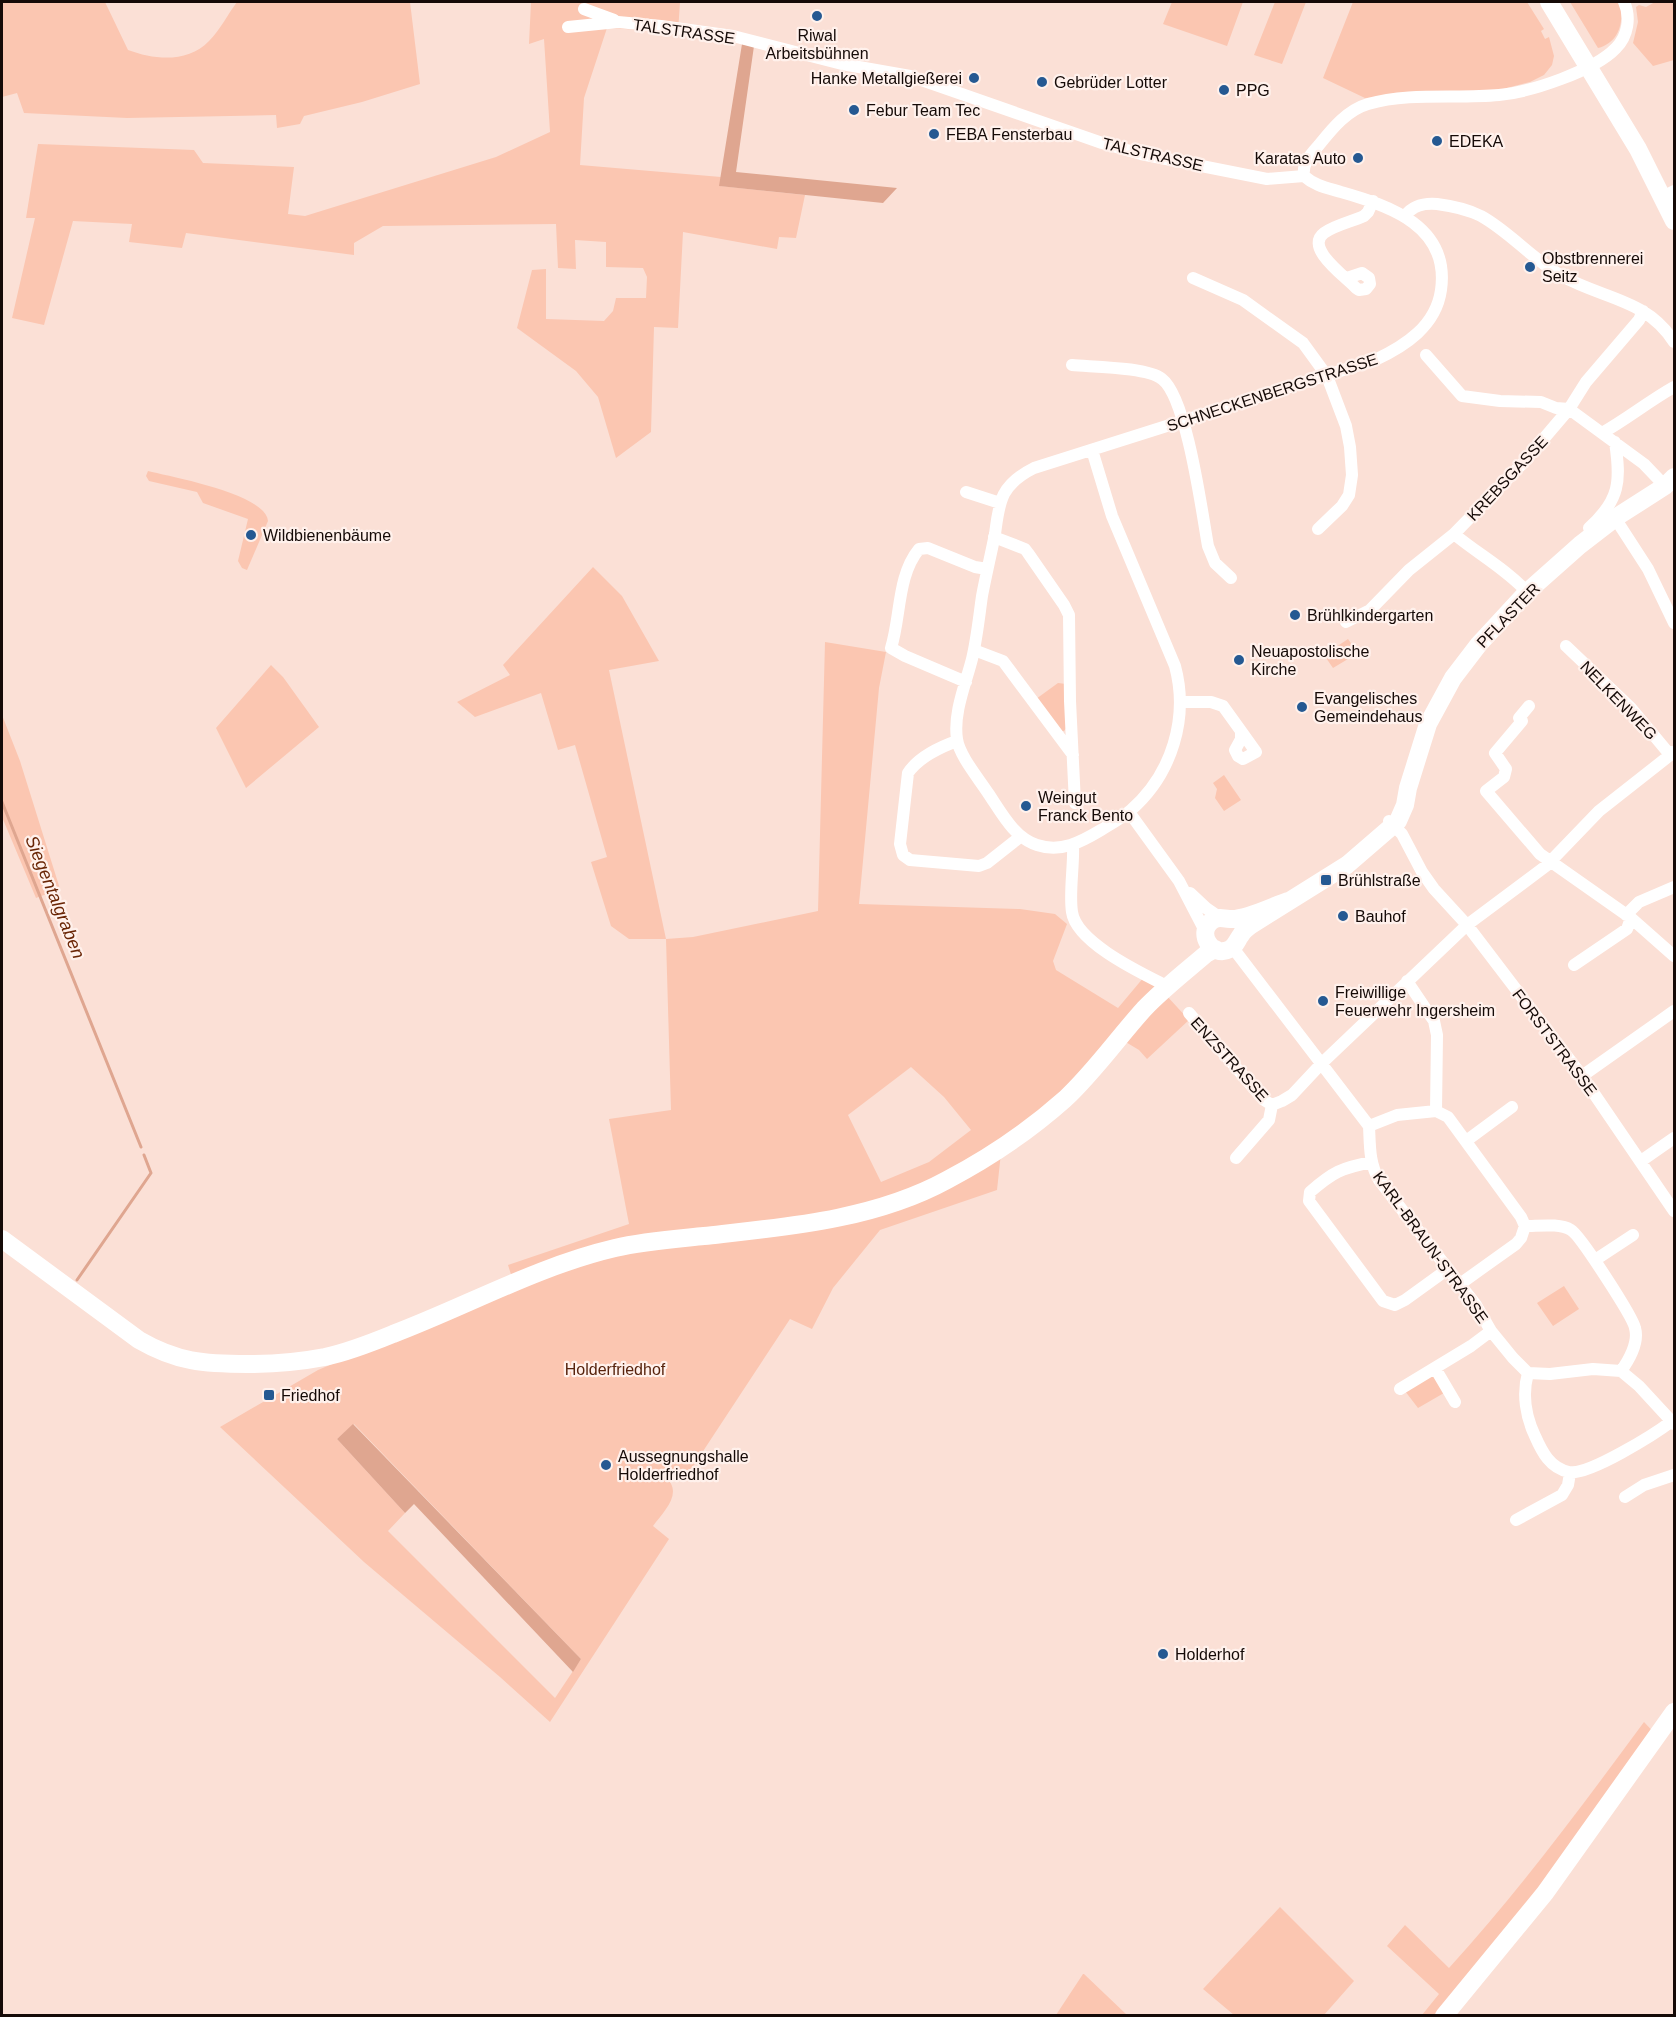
<svg xmlns="http://www.w3.org/2000/svg" width="1676" height="2017" viewBox="0 0 1676 2017" font-family="Arial,sans-serif">
<rect width="100%" height="100%" fill="#fbe0d6"/>
<path fill="#fbc6b1" fill-rule="evenodd" d="M2 2H105L128 50C155 60 188 63 209 41 220 30 228 14 237 2H410L420 84 362 102 304 116 300 124 277 128 276 115 127 118 24 113 17 93 2 97Z
M531 2H680L678 32 607 28 584 98 580 165 721 177 720 186 805 195 796 238 779 237 777 249 683 232 678 328 654 327 651 432 616 458 598 397 576 371 517 328 532 270 546 269V319L604 321 613 311 616 298H646L647 277 643 268 606 267V242L575 240 576 269 558 268 556 224 383 226 354 243V255L186 233 182 248 129 242 132 224 73 221 44 325 12 318 35 218H26L38 144 194 150 203 163 294 167 288 214 305 216 496 157 550 132 544 39 529 44Z
M1172 2H1243L1227 46 1163 24Z
M1275 2H1306L1282 64 1254 55Z
M1353 2H1527L1544 29 1541 31 1545 39 1549 37 1554 56 1552 65 1544 75 1530 82 1499 90 1365 98 1323 78Z
M1570 2H1620C1624 21 1620 42 1598 48Z
M1655 2H1670L1674 4V60L1653 66 1633 43 1638 22 1636 7 1639 5 1646 7Z
M148 471C172 477 266 494 268 521L247 570 242 568 238 561 248 519 203 503 197 492 149 481 146 476Z
M593 567 622 596 659 661 609 670 666 939 693 937 818 911 825 642 886 652 879 688 859 904 1020 909 1055 914 1067 924 1053 961 1056 970 1118 1008 1144 977 1154 982 1189 1020 1147 1059 1139 1050 1124 1041 1001 1153 997 1190 880 1230 833 1288 812 1329 790 1319 690 1471 682 1475 666 1470 664 1476C685 1492 664 1511 653 1526L669 1539 550 1722 500 1677 364 1562 220 1427 318 1370 515 1287 508 1265 629 1224 609 1119 671 1110 666 939H629L611 926 591 862 607 857 575 745 558 750 541 693 475 717 457 702 510 675 503 665ZM911 1067 944 1097 971 1130 929 1162 881 1182 848 1115ZM354 1424 581 1659 555 1698 388 1531 405 1513 337 1439Z
M1348 639 1358 653 1333 668 1324 655Z
M271 665 283 677 319 727 246 788 216 728Z
M1058 683 1066 684 1068 726 1064 731H1058L1036 699Z
M2 715 20 761 60 889 36 898 2 817Z
M1224 775 1241 800 1224 811 1215 798 1217 789 1213 783Z
M1564 1286 1579 1309 1553 1326 1537 1303Z
M1434 1375 1444 1393 1418 1408 1405 1391Z
M1644 1722 1661 1740 1451 2015H1422L1439 1994 1387 1946 1405 1925 1449 1968C1520 1890 1582 1806 1644 1722Z
M1280 1907 1354 1981 1324 2015H1234L1203 1989Z
M1083 1974H1084L1127 2015H1056Z"/>
<path fill="#dfa690" d="M742 44 754 46 736 172 897 188 883 203 719 186Z
M353 1424 581 1659 573 1672 414 1504 405 1513 337 1439Z"/>
<g fill="none" stroke-linecap="round" stroke-linejoin="round">
<path stroke="#dfa690" stroke-width="3" d="M2 802 141 1147
M77 1280 151 1173 144 1155"/>
<path stroke="#fff" stroke-width="12" d="M584 9 614 20
M568 27 618 22 661 26 733 36 842 64 910 76 1102 143 1141 154 1267 179 1304 176
M1304 176C1302 163 1311 154 1319 145 1332 129 1347 110 1368 104 1410 92 1456 99 1499 95 1531 92 1594 71 1616 48 1628 36 1631 17 1624 2
M1664 196 1674 191
M1405 216C1413 205 1424 203 1437 204 1453 206 1467 209 1481 216 1510 232 1533 260 1562 276 1603 299 1647 299 1674 342
M1193 278 1243 300 1303 343 1327 376 1346 426 1350 447 1352 475 1349 495 1342 506 1318 529
M1347 278 1362 273 1369 278 1370 284 1366 289 1359 290 1356 288C1346 277 1304 248 1324 233 1335 225 1351 222 1364 216L1368 212 1373 201
M1426 355 1462 396 1500 401 1541 402 1556 408 1569 409
M1072 365C1093 367 1147 367 1162 379 1187 398 1202 513 1208 546L1215 563 1231 578
M1569 409 1644 464 1665 486
M1602 433C1627 419 1649 401 1674 387
M1092 450 1112 516 1175 666C1189 718 1172 774 1131 810 1122 818 1111 824 1101 830 1081 842 1061 853 1037 845 1014 838 1001 812 988 793 979 779 959 755 957 739 953 713 966 683 972 659 977 638 979 617 982 596 986 575 991 554 995 534 997 520 998 506 1004 494 1011 481 1022 474 1034 468L1375 360C1405 346 1436 326 1441 290 1450 227 1391 206 1341 192 1328 188 1315 186 1304 176
M966 492 1000 503
M1615 518 1648 569 1674 623
M1589 528C1620 500 1621 481 1615 442
M1454 534C1478 554 1506 569 1527 592
M994 537 1025 549 1028 553 1064 605 1069 615 1070 701 1075 803
M1346 622 1370 610 1409 570 1454 534 1523 463 1569 409 1586 382 1639 320 1643 311
M1566 646 1631 708 1666 750 1674 754
M974 650 1003 661 1073 755
M966 682 905 656 891 648C901 616 897 576 919 549L928 548 975 567 987 569
M1181 702H1211L1223 706 1241 731V739L1235 750 1238 756 1243 759 1256 752 1241 731
M1529 706 1519 718 1522 721 1495 753 1506 769 1504 777 1486 791 1540 854 1631 918 1674 956
M957 741C940 747 918 758 908 773L900 844 903 855 910 860 979 866 987 863 1020 837
M1129 812 1179 881 1205 931
M1389 821 1402 834 1422 872 1434 889 1467 925 1582 1076 1674 1211
M1073 846C1074 865 1069 893 1072 912 1076 941 1135 970 1161 983
M1190 893 1206 908 1219 917
M1626 915 1639 902 1674 887
M1233 948 1369 1126C1370 1145 1369 1163 1379 1180L1476 1305 1491 1331 1513 1358 1528 1373 1550 1374 1593 1369 1621 1371 1639 1386 1674 1424
M1574 965 1627 929 1631 918
M1407 981 1434 1021 1437 1035 1436 1111
M1189 1013 1264 1100 1272 1105
M1582 1076 1674 1011
M1272 1105 1282 1101 1292 1095 1321 1064 1467 925 1546 866 1599 811 1674 752
M1369 1126 1397 1115 1436 1111 1448 1117 1521 1217 1525 1226 1521 1238 1516 1244 1460 1284
M1466 1141 1512 1107
M1236 1158 1269 1120 1272 1105
M1641 1161 1674 1138
M1372 1162C1341 1168 1333 1172 1310 1192L1309 1201 1383 1301 1395 1305 1405 1300 1448 1269
M1525 1226C1539 1226 1560 1223 1571 1230 1580 1235 1633 1317 1635 1328 1639 1342 1629 1360 1621 1371
M1595 1260 1633 1235
M1435 1368 1455 1402
M1528 1373C1522 1394 1526 1417 1535 1436 1542 1452 1550 1468 1569 1472 1588 1476 1655 1434 1672 1421
M1400 1389 1471 1346 1491 1331
M1625 1497 1644 1485 1674 1475
M1516 1520 1562 1495 1568 1485 1570 1473"/>
<path stroke="#fff" stroke-width="18" d="M1549 2 1638 149 1674 221
M1288 901C1273 906 1246 920 1230 919 1223 919 1219 916 1213 920 1195 932 1212 959 1230 949 1236 946 1237 940 1241 935 1243 931 1247 928 1251 925L1347 865 1398 821 1405 805 1408 788 1428 724 1453 678 1479 644 1527 592 1580 545 1615 518 1665 486 1674 477
M2 1239 139 1340C177 1362 204 1364 248 1364 274 1364 299 1362 325 1357 348 1352 371 1343 393 1334 467 1306 538 1266 615 1248 644 1241 674 1239 704 1236 785 1227 874 1220 947 1180 989 1158 1029 1131 1065 1099 1094 1072 1117 1039 1144 1009 1163 989 1185 972 1206 954L1215 949
M1444 2016 1545 1893 1674 1712"/>
</g>
<g fill="#255992" stroke="#fff1ec" stroke-width="2">
<circle cx="817" cy="16" r="6"/>
<circle cx="974" cy="78" r="6"/>
<circle cx="1042" cy="82" r="6"/>
<circle cx="1224" cy="90" r="6"/>
<circle cx="854" cy="110" r="6"/>
<circle cx="934" cy="134" r="6"/>
<circle cx="1437" cy="141" r="6"/>
<circle cx="1358" cy="158" r="6"/>
<circle cx="1530" cy="267" r="6"/>
<circle cx="251" cy="535" r="6"/>
<circle cx="1295" cy="615" r="6"/>
<circle cx="1239" cy="660" r="6"/>
<circle cx="1302" cy="707" r="6"/>
<circle cx="1026" cy="806" r="6"/>
<rect x="1320" y="874" width="12" height="12" rx="3"/>
<circle cx="1343" cy="916" r="6"/>
<circle cx="1323" cy="1001" r="6"/>
<rect x="263" y="1389" width="12" height="12" rx="3"/>
<circle cx="606" cy="1465" r="6"/>
<circle cx="1163" cy="1654" r="6"/>
</g>
<g text-anchor="middle" stroke-width="4.5" stroke-linejoin="round" paint-order="stroke">
<g font-size="16" fill="#150a07" stroke="#fff1ec">
<text transform="translate(684 31) rotate(8)" y="6">TALSTRASSE</text>
<text transform="translate(1153 154) rotate(13)" y="6">TALSTRASSE</text>
<text transform="translate(1272 392) rotate(-18)" y="6">SCHNECKENBERGSTRASSE</text>
<text transform="translate(1507 478) rotate(-47)" y="6">KREBSGASSE</text>
<text transform="translate(1508 615) rotate(-46)" y="6">PFLASTER</text>
<text transform="translate(1619 700) rotate(46)" y="6">NELKENWEG</text>
<text transform="translate(1555 1042) rotate(53)" y="6">FORSTSTRASSE</text>
<text transform="translate(1230 1059) rotate(48)" y="6">ENZSTRASSE</text>
<text transform="translate(1431 1247) rotate(54)" y="6">KARL-BRAUN-STRASSE</text>
</g>
<g font-size="16" fill="#150a07" stroke="#fff1ec" text-anchor="start">
<text x="817" y="41" text-anchor="middle">Riwal<tspan x="817" dy="18">Arbeitsbühnen</tspan></text>
<text x="962" y="84" text-anchor="end">Hanke Metallgießerei</text>
<text x="1054" y="88">Gebrüder Lotter</text>
<text x="1236" y="96">PPG</text>
<text x="866" y="116">Febur Team Tec</text>
<text x="946" y="140">FEBA Fensterbau</text>
<text x="1449" y="147">EDEKA</text>
<text x="1346" y="164" text-anchor="end">Karatas Auto</text>
<text x="1542" y="264">Obstbrennerei<tspan x="1542" dy="18">Seitz</tspan></text>
<text x="263" y="541">Wildbienenbäume</text>
<text x="1307" y="621">Brühlkindergarten</text>
<text x="1251" y="657">Neuapostolische<tspan x="1251" dy="18">Kirche</tspan></text>
<text x="1314" y="704">Evangelisches<tspan x="1314" dy="18">Gemeindehaus</tspan></text>
<text x="1038" y="803">Weingut<tspan x="1038" dy="18">Franck Bento</tspan></text>
<text x="1338" y="886">Brühlstraße</text>
<text x="1355" y="922">Bauhof</text>
<text x="1335" y="998">Freiwillige<tspan x="1335" dy="18">Feuerwehr Ingersheim</tspan></text>
<text x="281" y="1401">Friedhof</text>
<text x="618" y="1462">Aussegnungshalle<tspan x="618" dy="18">Holderfriedhof</tspan></text>
<text x="1175" y="1660">Holderhof</text>
</g>
<g font-size="16" fill="#57230d" stroke="#fff1ec">
<text x="615" y="1375">Holderfriedhof</text>
</g>
<g font-size="18" font-style="italic" fill="#6a2606" stroke="#fff1ec">
<text transform="translate(55 897) rotate(68)" y="6">Siegentalgraben</text>
</g>
</g>
<rect width="1676" height="2017" fill="none" stroke="#150a07" stroke-width="6"/>
</svg>
